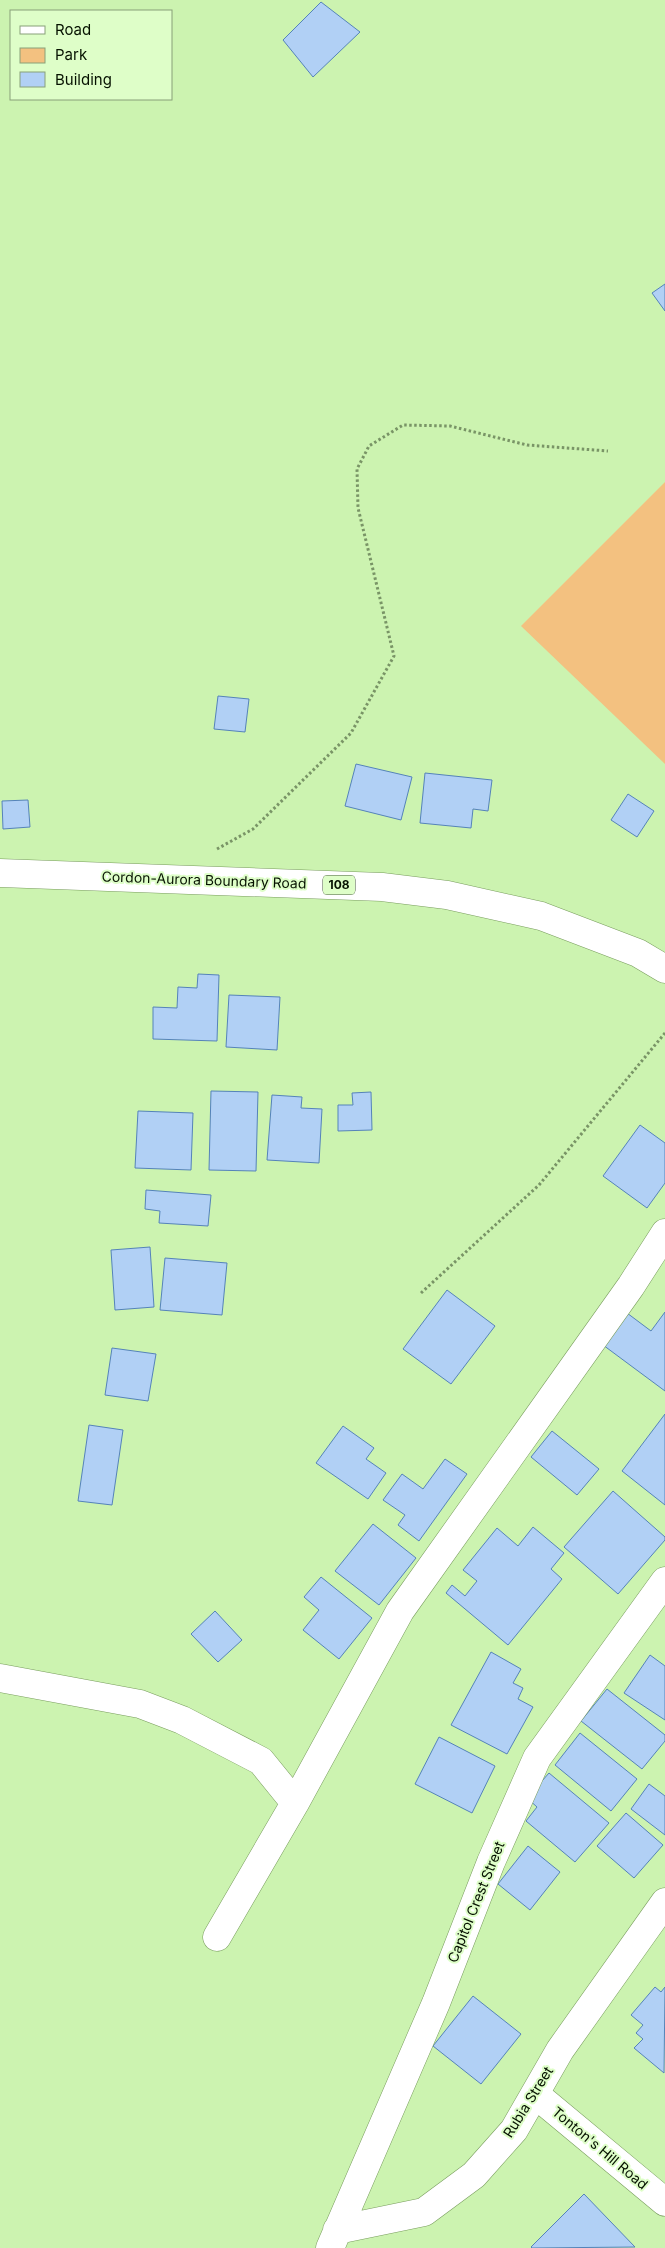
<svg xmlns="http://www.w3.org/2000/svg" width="665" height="2248" viewBox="0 0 665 2248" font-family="Inter,sans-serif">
<rect width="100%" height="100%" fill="#ccf3b0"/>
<path fill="#f3c180" d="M665 482V764L521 626Z"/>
<path fill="#b1d0f5" stroke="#5583b9" d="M321 2 360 32 313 77 283 40Z
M665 284V311L652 293Z
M218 696 249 699 245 732 214 729Z
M356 764 412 777 401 820 345 806Z
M425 773 492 780 488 811 473 809 471 828 420 823Z
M628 794 654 811 637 837 611 820Z
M28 800 30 827 3 829 2 801Z
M198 974 219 975 217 1041 153 1039V1007L177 1008 178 987 197 988Z
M229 995 280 997 277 1050 226 1047Z
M211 1091 258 1092 256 1171 209 1170Z
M371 1092 372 1130 338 1131V1105H353L352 1093Z
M272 1095 302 1097 301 1108 322 1109 319 1163 267 1160Z
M138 1111 193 1113 191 1170 135 1168Z
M640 1125 665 1143V1183L647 1208 603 1176Z
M146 1190 211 1195 208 1226 159 1223 160 1211 145 1209Z
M150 1247 154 1307 115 1310 111 1250Z
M165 1258 227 1263 222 1315 160 1310Z
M447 1290 495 1326 451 1384 403 1349Z
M665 1312V1391L603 1345 627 1313 651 1331Z
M112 1348 156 1354 148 1401 105 1395Z
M665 1414V1505L622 1471Z
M89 1425 123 1430 112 1505 78 1501Z
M343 1426 374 1448 366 1459 386 1473 368 1499 316 1463Z
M552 1431 599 1469 577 1495 531 1457Z
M445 1459 467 1474 419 1541 398 1525 405 1515 383 1500 402 1474 423 1489Z
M613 1491 665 1537V1540L618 1594 564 1547Z
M373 1524 416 1558 379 1605 335 1571Z
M533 1527 564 1553 551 1569 562 1579 508 1645 446 1593 452 1585 465 1596 477 1581 463 1570 497 1528 518 1546Z
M321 1577 372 1618 339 1659 303 1630 319 1610 304 1597Z
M215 1611 242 1640 218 1662 191 1634Z
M491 1652 521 1669 513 1683 523 1688 518 1699 533 1707 507 1754 451 1725Z
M650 1655 665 1666V1720L624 1693Z
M607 1689 665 1735V1741L642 1769 581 1721Z
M580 1733 637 1779 611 1811 555 1765Z
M439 1737 495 1766 472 1813 415 1784Z
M549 1773 609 1823 575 1862 526 1821 537 1807 527 1798Z
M649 1784 665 1796V1835L631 1809Z
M626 1813 663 1845 634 1878 597 1846Z
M528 1846 560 1872 530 1910 498 1884Z
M655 1987 661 1992 665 1987 664 2073 634 2048 643 2039 636 2033 643 2025 631 2015Z
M473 1996 521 2034 481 2084 433 2046Z
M584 2194 635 2247 532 2248 531 2247Z"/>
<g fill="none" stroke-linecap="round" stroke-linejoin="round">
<defs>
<path id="street" d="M0 1678 140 1704 182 1720 261 1761 295 1803
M217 1937 295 1803 400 1611 631 1286 665 1233
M535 2094 665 2202
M337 2230 424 2212 474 2175 514 2130 560 2050 665 1902
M330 2248 436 2003 491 1862 537 1758 665 1581"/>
<path id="primary" d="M0 873 382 887 447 895 541 916 638 953 665 969"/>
</defs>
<use href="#street" stroke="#799d5e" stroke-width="29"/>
<use href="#primary" stroke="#799d5e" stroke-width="29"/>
<path stroke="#799466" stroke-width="3" stroke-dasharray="2.5 2.5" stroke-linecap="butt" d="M217 849 253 829 351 733 394 656 358 508 357 469 369 446 403 425 450 426 527 445 608 451
M421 1293 539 1185 665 1033"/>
<use href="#street" stroke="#fff" stroke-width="28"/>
<use href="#primary" stroke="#fff" stroke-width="28"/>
</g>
<g text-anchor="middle" stroke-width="4" stroke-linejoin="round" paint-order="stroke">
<rect fill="#defec8" stroke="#47593c" stroke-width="1" x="323" y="875.5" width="32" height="19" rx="4"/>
<g font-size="12" font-weight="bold" fill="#061200">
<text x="339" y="889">108</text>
</g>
<g font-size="14" fill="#061200" stroke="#defec8">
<text transform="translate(204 880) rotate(2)" y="5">Cordon-Aurora Boundary Road</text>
<text transform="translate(476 1902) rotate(-68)" y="5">Capitol Crest Street</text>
<text transform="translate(528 2102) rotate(-58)" y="5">Rubia Street</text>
<text transform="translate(600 2148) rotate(40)" y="5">Tonton's Hill Road</text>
</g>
</g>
<rect x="10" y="10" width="162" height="90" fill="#defec8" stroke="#88a078"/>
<rect x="20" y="26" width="25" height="8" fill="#ffffff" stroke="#88a078"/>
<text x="55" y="35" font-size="15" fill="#061200">Road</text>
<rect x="20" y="48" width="25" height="15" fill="#f3c180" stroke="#88a078"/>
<text x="55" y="60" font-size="15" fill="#061200">Park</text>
<rect x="20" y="72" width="25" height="15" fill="#b1d0f5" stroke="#88a078"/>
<text x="55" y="85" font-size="15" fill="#061200">Building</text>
</svg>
